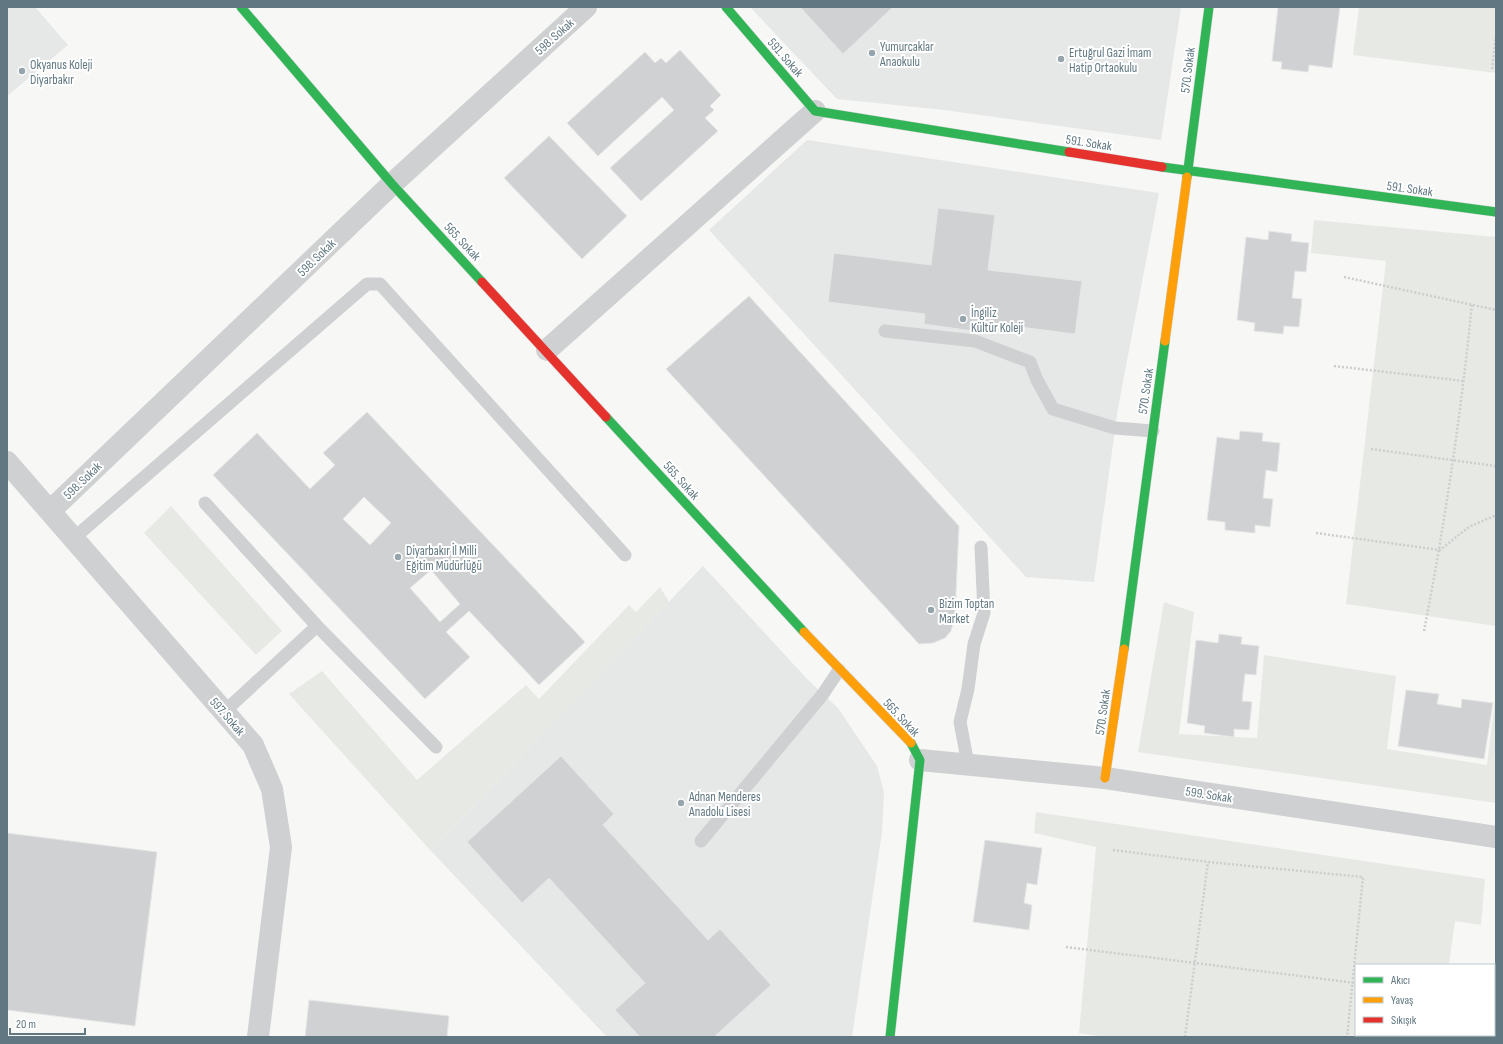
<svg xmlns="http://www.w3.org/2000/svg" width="1503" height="1044" viewBox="0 0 1503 1044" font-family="'Sofia Sans Condensed',sans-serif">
<rect width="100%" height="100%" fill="#f7f7f6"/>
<path fill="#e6e7e7" d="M7 7H35L68 45 7 96Z
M750 7H1181L1161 140 944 110 837 99Z
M807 140 1159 193 1118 408 1094 582 1026 577 709 230Z
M703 566 808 680 838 708 877 766 884 792 882 832 852 1037H607L431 851Z"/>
<path fill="#e7eae4" d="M1359 7H1496V73L1353 55Z
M1314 220 1496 237V626L1346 604 1386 261 1311 253Z
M171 506 282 631 256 655 144 533Z
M660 587 669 602 431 851 289 694 322 671 417 780 526 685 539 699 629 605 636 612Z
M1164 602 1194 612 1179 734 1257 738 1264 655 1396 676 1387 749 1487 765 1496 691V803L1138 752Z
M1036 812 1485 879 1481 925 1455 921 1449 965H1356V1035H1439V1037H1104L1079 1033 1096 847 1034 833Z"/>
<path fill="#cfd1d2" stroke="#e6e6e6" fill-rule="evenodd" d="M800 7H893L843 54Z
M1278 7H1340L1332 68 1309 65 1308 72 1281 69 1282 62 1272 61Z
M680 50 721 95 710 106 714 110 705 118 718 131 641 201 610 168 674 110 662 97 598 156 567 123 645 52 655 63 661 58 666 63Z
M549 136 627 216 582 259 504 178Z
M938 208 995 215 988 270 1082 281 1075 334 972 321 973 331 924 324 925 314 828 302 834 253 931 265Z
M1269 231 1292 234 1291 241 1309 243 1306 272 1295 271 1292 298 1302 299 1299 327 1284 326 1283 334 1254 331 1255 323 1237 320 1246 237 1268 240Z
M749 296 959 526 955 616 951 631 945 638 933 643 919 644 666 369Z
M367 412 585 642 539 685 469 611 446 632 470 657 425 699 213 475 257 433 310 489 335 465 323 453ZM364 497 391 523 370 545 343 519ZM431 570 460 604 440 622 410 588Z
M1240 431 1263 433 1262 441 1280 443 1277 472 1266 470 1263 498 1273 499 1270 527 1255 525V533L1225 530V522L1207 520 1217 437 1239 440Z
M1219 634 1242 637 1241 644 1259 646 1256 675 1245 674 1242 701 1252 702 1249 730 1234 729V737L1204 733 1205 726 1187 723 1196 640 1218 643Z
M1406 690 1439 694 1437 704 1461 708 1462 699 1493 703 1484 759 1398 746Z
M561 756 614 814 603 825 708 940 720 929 771 985 714 1037H640L615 1010 645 983 549 878 522 903 467 842Z
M7 833 157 852 135 1026 7 1010Z
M985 840 1042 848 1037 885 1027 883 1024 903 1032 905 1029 930 973 922Z
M309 1000 449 1016 447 1037H305Z"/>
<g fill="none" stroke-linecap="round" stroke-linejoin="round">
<defs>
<path id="fast" d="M241 7 392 184 482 282
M726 7 815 111 1069 152
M1162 167 1496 212
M1187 177 1209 7
M606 417 804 632
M1124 649 1165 341
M890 1037 920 760 911 743"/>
<path id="slow" d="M1165 341 1187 177
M804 632 911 743
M1105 778 1124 649"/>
<path id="jam" d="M1069 152 1162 167
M482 282 606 417"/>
</defs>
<use href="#fast" stroke="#d3d5d5" stroke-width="10"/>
<use href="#slow" stroke="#d3d5d5" stroke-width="10"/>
<use href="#jam" stroke="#d3d5d5" stroke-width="10"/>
<path stroke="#cccdce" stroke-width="2.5" stroke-dasharray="2 2" stroke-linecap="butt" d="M1492 69 1496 36
M1344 277 1496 310
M1334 366 1464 381
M1371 449 1496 466
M1316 533 1440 550 1469 527 1496 515
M1424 631C1445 523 1461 414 1472 304
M1113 850 1208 862 1363 877 1347 1037
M1066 947 1356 983
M1185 1037 1208 862"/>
<path stroke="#cfd0d1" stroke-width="13" d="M885 331 975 341 1030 362 1037 380 1053 409 1115 428 1153 431
M205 503 317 626 436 747
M74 538 367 284H380L625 555
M224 712 317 626
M968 764 960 722 968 689 974 644 984 613 981 547
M701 841 823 694 839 670"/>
<path stroke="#cfd0d1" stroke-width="22" d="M547 350 815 111
M7 462 253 745 272 789 281 847 258 1037
M50 511 392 184 586 7
M920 760 1105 778 1496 837"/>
<use href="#fast" stroke="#30b455" stroke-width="9"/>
<use href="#slow" stroke="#ff9f0a" stroke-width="9"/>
<use href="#jam" stroke="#e5322d" stroke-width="9"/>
</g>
<g fill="#96a4ab" stroke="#fff" stroke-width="1.5">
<circle cx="872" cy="53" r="4"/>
<circle cx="1061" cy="59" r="4"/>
<circle cx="22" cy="71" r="4"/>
<circle cx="963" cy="319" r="4"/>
<circle cx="398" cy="557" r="4"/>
<circle cx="931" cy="610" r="4"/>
<circle cx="681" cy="803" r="4"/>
</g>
<g text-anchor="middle" stroke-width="4" stroke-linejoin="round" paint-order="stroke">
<g font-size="13" fill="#617882" stroke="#fff">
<text transform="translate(554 36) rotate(-42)" y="5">598. Sokak</text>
<text transform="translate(786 57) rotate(49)" y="5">591. Sokak</text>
<text transform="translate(1187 70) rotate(-83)" y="5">570. Sokak</text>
<text transform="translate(1089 142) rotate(9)" y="5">591. Sokak</text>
<text transform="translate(1410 188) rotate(8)" y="5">591. Sokak</text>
<text transform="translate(463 241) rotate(47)" y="5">565. Sokak</text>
<text transform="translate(316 257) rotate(-44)" y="5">598. Sokak</text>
<text transform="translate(1145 391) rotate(-82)" y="5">570. Sokak</text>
<text transform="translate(82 480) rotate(-44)" y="5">598. Sokak</text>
<text transform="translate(682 480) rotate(48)" y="5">565. Sokak</text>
<text transform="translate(1102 712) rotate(-82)" y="5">570. Sokak</text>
<text transform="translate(228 716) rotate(49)" y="5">597. Sokak</text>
<text transform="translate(902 717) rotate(47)" y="5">565. Sokak</text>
<text transform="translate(1209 794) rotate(9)" y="5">599. Sokak</text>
</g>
<g font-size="13" fill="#617882" stroke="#fff" text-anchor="start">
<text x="880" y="51">Yumurcaklar<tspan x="880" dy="15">Anaokulu</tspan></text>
<text x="1069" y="57">Ertuğrul Gazi İmam<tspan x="1069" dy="15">Hatip Ortaokulu</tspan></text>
<text x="30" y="69">Okyanus Koleji<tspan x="30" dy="15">Diyarbakır</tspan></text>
<text x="971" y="317">İngiliz<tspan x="971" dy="15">Kültür Koleji</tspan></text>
<text x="406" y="555">Diyarbakır İl Milli<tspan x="406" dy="15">Eğitim Müdürlüğü</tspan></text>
<text x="939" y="608">Bizim Toptan<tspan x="939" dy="15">Market</tspan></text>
<text x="689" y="801">Adnan Menderes<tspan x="689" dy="15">Anadolu Lisesi</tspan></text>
</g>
</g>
<rect width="1503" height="1044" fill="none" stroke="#617882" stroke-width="16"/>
<rect x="1355" y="964" width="140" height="72" fill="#ffffff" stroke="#c0c9cd"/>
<rect x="1363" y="977" width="20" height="6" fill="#30b455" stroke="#c0c9cd"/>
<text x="1391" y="984" font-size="12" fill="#617882">Akıcı</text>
<rect x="1363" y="997" width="20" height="6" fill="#ff9f0a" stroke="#c0c9cd"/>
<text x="1391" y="1004" font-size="12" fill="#617882">Yavaş</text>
<rect x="1363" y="1017" width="20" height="6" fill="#e5322d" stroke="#c0c9cd"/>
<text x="1391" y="1024" font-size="12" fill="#617882">Sıkışık</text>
<path d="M10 1028v6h75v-6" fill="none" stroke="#617882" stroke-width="2"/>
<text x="16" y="1028" font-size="12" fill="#617882" stroke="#ffffff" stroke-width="3" paint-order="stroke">20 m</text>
</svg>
